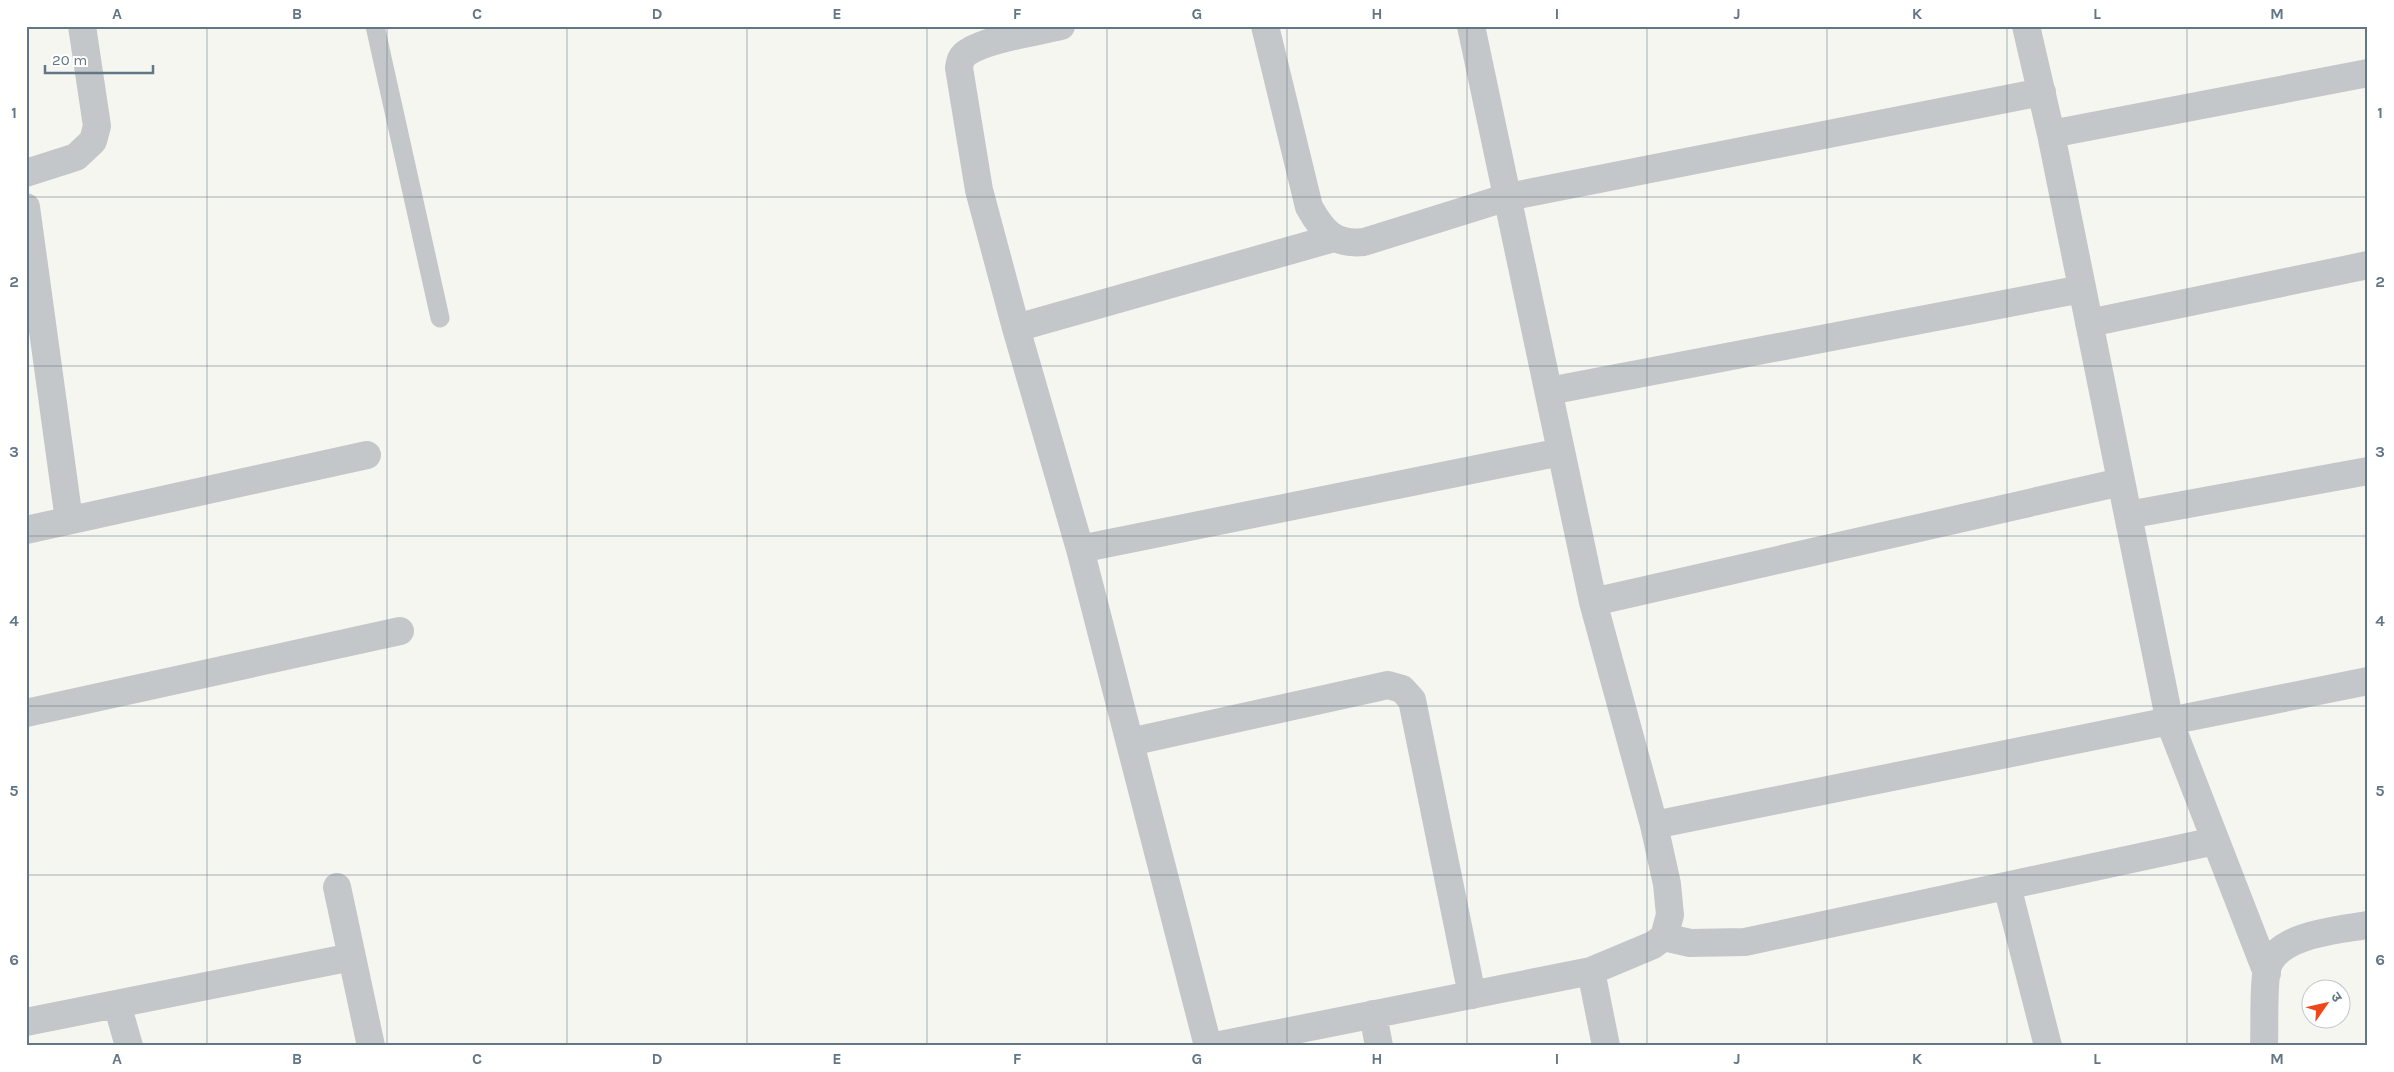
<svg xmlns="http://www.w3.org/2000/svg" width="2394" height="1072" viewBox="0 0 2394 1072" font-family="Karla,'Noto Sans Devanagari',sans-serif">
<rect width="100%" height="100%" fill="#f6f6f1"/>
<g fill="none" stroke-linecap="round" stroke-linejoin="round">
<path stroke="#c3c7ca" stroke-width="19" d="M375 26 440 318"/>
<path stroke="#c3c7ca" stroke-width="28" d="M1061 26C1037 32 987 39 968 52 961 56 960 61 959 68L979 190 1016 328 1080 549 1208 1046
M1265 26 1309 207C1323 232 1334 245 1364 242L1508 197 2042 92
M1471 26 1593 602 1654 825
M2026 26 2051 134 2170 723 2267 973
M2051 134 2368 73
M26 173 76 157 93 141 97 126 82 26
M26 207 69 520
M2089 323 2368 265
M1016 328 1334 238
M1549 391 2082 289
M2128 515 2368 471
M26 530 367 455
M1080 549 1561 452
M1593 602 2121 482
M26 713 400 631
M1130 742 1388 685 1402 689 1412 700 1472 995
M2007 886 2048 1046
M337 887 371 1046
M1664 937 1690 943 1745 942 2215 841
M1591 971 1606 1046
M117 1004 129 1046
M1373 1014 1379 1046
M26 1022 352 957
M1215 1046 1591 971 1653 945 1664 937 1670 915 1667 884 1654 825 2368 681
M2264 1046C2265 1026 2263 986 2267 969 2276 934 2339 930 2368 925"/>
</g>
<path fill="none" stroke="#627685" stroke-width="1" stroke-opacity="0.55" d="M207 26V1046M387 26V1046M567 26V1046M747 26V1046M927 26V1046M1107 26V1046M1287 26V1046M1467 26V1046M1647 26V1046M1827 26V1046M2007 26V1046M2187 26V1046M26 197H2368M26 366H2368M26 536H2368M26 706H2368M26 875H2368"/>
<rect width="2394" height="1072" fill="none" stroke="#ffffff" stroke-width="55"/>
<g transform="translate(2326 1004) rotate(56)"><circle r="24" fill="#ffffff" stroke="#c0c8ce"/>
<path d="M0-4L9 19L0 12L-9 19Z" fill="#ee4719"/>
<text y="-8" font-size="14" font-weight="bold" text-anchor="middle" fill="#627685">उ</text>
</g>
<path d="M45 65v8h108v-8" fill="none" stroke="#627685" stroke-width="2.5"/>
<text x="52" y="65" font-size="15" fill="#627685" stroke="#ffffff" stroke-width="4" paint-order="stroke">20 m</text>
<rect x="28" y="28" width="2338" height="1016" fill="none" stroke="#627685" stroke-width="2"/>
<g font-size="16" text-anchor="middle" font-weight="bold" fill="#627685">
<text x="117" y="19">A</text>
<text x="297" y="19">B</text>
<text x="477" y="19">C</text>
<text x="657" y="19">D</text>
<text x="837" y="19">E</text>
<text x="1017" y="19">F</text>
<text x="1197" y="19">G</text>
<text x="1377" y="19">H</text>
<text x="1557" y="19">I</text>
<text x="1737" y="19">J</text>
<text x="1917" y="19">K</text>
<text x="2097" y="19">L</text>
<text x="2277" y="19">M</text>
<text x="14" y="118">1</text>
<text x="2380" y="118">1</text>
<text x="14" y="287">2</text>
<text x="2380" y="287">2</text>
<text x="14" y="457">3</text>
<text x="2380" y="457">3</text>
<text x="14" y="626">4</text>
<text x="2380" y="626">4</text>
<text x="14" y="796">5</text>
<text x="2380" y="796">5</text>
<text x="14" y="965">6</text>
<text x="2380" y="965">6</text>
<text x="117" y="1064">A</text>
<text x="297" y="1064">B</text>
<text x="477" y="1064">C</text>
<text x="657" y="1064">D</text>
<text x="837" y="1064">E</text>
<text x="1017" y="1064">F</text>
<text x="1197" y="1064">G</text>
<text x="1377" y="1064">H</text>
<text x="1557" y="1064">I</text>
<text x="1737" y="1064">J</text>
<text x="1917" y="1064">K</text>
<text x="2097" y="1064">L</text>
<text x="2277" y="1064">M</text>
</g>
</svg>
